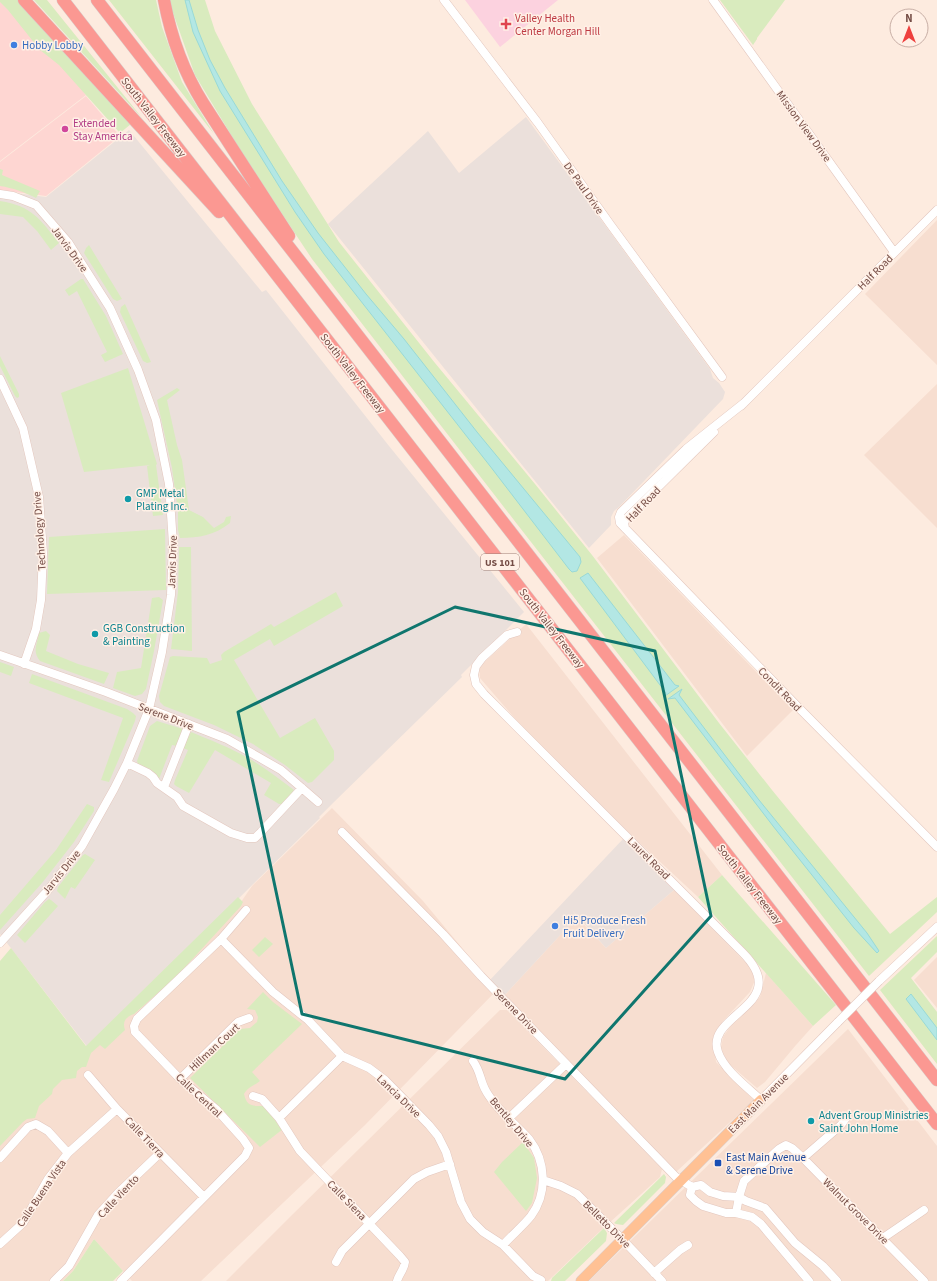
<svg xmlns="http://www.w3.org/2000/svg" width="937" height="1281" viewBox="0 0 937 1281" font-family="'Source Sans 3',sans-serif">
<rect width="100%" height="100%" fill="#fdebdf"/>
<path fill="#f7ded0" d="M937 220V365L865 294Z
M937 384V528L864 455Z
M624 535 793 710 747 756 597 558Z
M526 624 722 875 698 897 629 833 544 752 480 678 479 667Z
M332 808 423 901 497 990 365 1125 201 1281H132L94 1239 73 1271 63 1281H0V1137L241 902 252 886Z
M674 890 751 968 755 980 750 992 723 1021 713 1037 716 1062 754 1100 676 1172 503 997 577 917 606 948Z
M937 957V1008L914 980Z
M766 973 813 1026 796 1045 765 1082 757 1088 728 1063 721 1048 723 1037 732 1024 760 997Z
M500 1010H507L662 1169 660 1177 598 1233 548 1281H226L292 1215Z
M848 1029 937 1146V1281H589Z"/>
<path fill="#fed6d2" d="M0 0H10L86 95 0 161Z
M86 96 120 136 46 196 0 190V162Z"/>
<path fill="#ebe0db" d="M526 117 710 369 713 378 719 383 725 392 723 399 619 507 614 511 611 517V525L589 548 328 224 428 131 459 173Z
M129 130 262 292 266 290 389 446 524 612 461 675 462 677 333 803 319 817 320 818 226 911 89 1049 0 934V191L46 197Z
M623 839 674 890 606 948 572 910 577 917 503 997 489 981Z"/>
<path fill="#fcd2df" d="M465 0H558L500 47Z"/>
<path fill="#d9ebbe" d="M0 0H19L131 124 120 133 59 65 40 50 8 10 0 2Z
M34 0H47L143 119Z
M109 0H156L162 27 182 82 214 134Z
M170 0H205L215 31 252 104 339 242 435 363 535 484 592 555 719 723 772 790 890 934 937 897V912L869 976 517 524 312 259 245 158 195 75 172 10Z
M720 0H785L757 38V39L753 45Z
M0 169 3 170 2 175 40 191 36 198C24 192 13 188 0 186Z
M0 201C32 206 40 219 59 243L51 250 37 231 23 217 0 214Z
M89 245 122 299 117 301 113 299 84 253 86 248Z
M81 279H83L106 316 123 354 105 362 101 355 107 352 77 291 69 296 65 290Z
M125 304 151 362 147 363 143 361 120 312 121 307Z
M0 356 19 394V397L17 398 15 396 0 366Z
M128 368 157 464 156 465 163 515 153 516 147 466 150 465 84 472 61 393Z
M177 388 180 390 167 400 177 445 182 460 189 510 203 517 214 528 224 522 226 517 231 516 230 523C215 535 199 538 180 538L178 530V512L172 468 157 400Z
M165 529 166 590 47 594 49 537Z
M179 547H191L192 651 171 649 178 592Z
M336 592 343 606 274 646 270 639 234 660 280 738 315 718 334 751V760L312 782 308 783 285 765 253 744 214 725 164 706 160 702 159 696 170 657 173 656 207 658 210 664 222 660 221 655 224 652 271 624 274 627Z
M159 597 163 600 154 651 146 689 142 694 135 696 113 688 117 672 141 668 152 598Z
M46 631 50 635 46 651 78 664 109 673 104 684 40 661C32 651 37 645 39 633Z
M0 662 14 667 11 676 0 672Z
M32 674 127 709 133 713 136 716 135 721 109 782 101 780 123 718 29 683Z
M157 721 183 729 177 746 172 745 159 779 150 769 138 764 137 761 150 726Z
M191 732C210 740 229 747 248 758 264 767 279 779 294 790L283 804H279L264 795 271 783 215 750 189 793 176 786 174 784 175 780 188 750 183 748Z
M87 804 94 807V811L74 842 42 883 0 930V915L56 850Z
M85 854 95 860 75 889 71 887 65 899 57 891 58 887 83 855Z
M722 875 836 1005 813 1026 698 897Z
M238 897 243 902 241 906 176 977 134 1014C126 1017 122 1021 125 1030L105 1049 100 1045 91 1053 86 1067H82L77 1071 76 1078 62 1080 53 1089 52 1094 39 1106 35 1118 27 1119 23 1122 0 1146V961L11 948 86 1046Z
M49 899 51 900 58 906 25 943 17 935 45 902Z
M937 936V952L911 978 937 1012V1064L880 990Z
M265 937 273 944 259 957 252 950Z
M263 992 273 1002 302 1024 252 1072 260 1081C254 1086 248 1087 244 1094 247 1106 251 1106 263 1106L283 1129 260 1147 190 1078 240 1029 250 1028 257 1022 258 1017 255 1010 247 1009Z
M523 1142 534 1158 537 1178 532 1203 526 1211 494 1172 502 1162Z
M664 1174 666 1177 665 1183 623 1225 616 1224 614 1223Z
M604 1228 607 1233 606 1241 565 1281H551L552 1278Z
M94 1239 123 1271 113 1281H63L73 1271Z"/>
<path fill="#b3e7e4" stroke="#99d9d6" d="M185 0H189L198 30 210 60 225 88 282 181 318 233 366 294 404 339 477 432 580 557 581 562 577 571 572 572 569 569 490 466 324 254 295 212 220 91 193 32Z
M588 573 675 685 679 686 665 696 666 693 580 578Z
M682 689 679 695 759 800 867 933 879 951 877 953 854 928 773 826 675 698 668 699Z
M911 994 937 1028V1040L906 999Z"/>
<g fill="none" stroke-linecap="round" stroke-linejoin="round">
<defs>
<path id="minor" d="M444 0 538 123 610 224 722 377
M713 0 894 252
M0 194 13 196 36 205 68 242 110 308 138 370 156 420 169 484 173 544 171 595 162 652 149 709 127 763 114 789 82 846 49 889 0 943
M0 379 23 428 39 497 43 553 41 600 36 629 24 664
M744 403 686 449 621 512 619 517 620 523 797 706 937 847
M741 406 937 210
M625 528 624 523 626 519 714 432
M517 632 507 635 482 658 476 666 474 675 476 684 484 694 743 953C794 1005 704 1014 718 1052 724 1070 747 1087 761 1100L838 1022
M0 655 106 692 227 739 281 770 318 802
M127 763 148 773 153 777 157 783 177 797 183 806 231 833 247 838H255L261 832 302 788
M164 787 189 724
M342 832 443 934 481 976 676 1177 692 1187 701 1185 710 1192 723 1196 739 1197 746 1201 765 1208 795 1243 823 1266 837 1281
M221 939 273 992 308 1020 342 1056 369 1068 385 1080 429 1125 438 1136 446 1152 461 1202 470 1219 483 1232 503 1245 533 1276 541 1280
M879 981 937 927
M473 1061C481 1072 480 1081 486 1091 488 1095 492 1100 495 1104 505 1116 518 1127 529 1139 546 1161 548 1193 531 1216 523 1226 512 1235 503 1245
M88 1075 117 1109 204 1197
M180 1079 238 1022 249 1018
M253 1096 262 1099 279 1118 342 1056
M279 1118 300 1151 400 1256 405 1262C404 1270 399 1274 397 1281
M509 1118 566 1064
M0 1158 28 1127 36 1124 48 1131 68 1153
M803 1158 841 1125 846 1118
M543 1180 561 1186 577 1194 622 1239 662 1281
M692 1187 690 1195 696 1201 703 1206 726 1213H736L752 1217 761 1224 809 1281
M736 1213 739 1197 744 1181 779 1149 786 1145 792 1148 803 1158 924 1281
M883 1238 924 1210
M0 1244 23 1223 48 1179 68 1153 117 1109
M336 1262 342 1251 414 1179 427 1172 450 1164
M654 1273 680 1250 688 1245
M54 1281 69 1266 98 1215 118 1193 160 1153
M121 1281 245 1156 249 1148 243 1139 216 1109 180 1079 135 1032 134 1026 137 1019 221 939 246 910"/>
<path id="major" d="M581 1281 761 1100"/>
<path id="highway" d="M24 0 219 212
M63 0 937 1124
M97 0 937 1080
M164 0C171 37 183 71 203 103L289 236"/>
</defs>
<use href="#minor" stroke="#e3c7be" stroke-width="9"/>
<use href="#major" stroke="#d8cdcb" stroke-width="11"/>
<use href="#highway" stroke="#d8cdcb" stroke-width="13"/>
<use href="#minor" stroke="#fff" stroke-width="8"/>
<use href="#major" stroke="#ffc194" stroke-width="10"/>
<use href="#highway" stroke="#fb9892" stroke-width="12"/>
<defs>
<path id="minor-bridge" d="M838 1022 879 981"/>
</defs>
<use href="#minor-bridge" stroke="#e3c7be" stroke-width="9" stroke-linecap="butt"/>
<use href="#minor-bridge" stroke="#fff" stroke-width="8"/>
</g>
<path fill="none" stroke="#0f766e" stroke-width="3" stroke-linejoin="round" d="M455 607 655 651 711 916 565 1079 302 1014 238 712Z"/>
<path fill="#e0444e" stroke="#fff0e6" stroke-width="1.5" d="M504 18h4v4h4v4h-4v4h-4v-4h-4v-4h4z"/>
<g fill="#3f7fe0" stroke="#fff0e6" stroke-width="1.5">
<circle cx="14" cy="45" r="4"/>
<circle cx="555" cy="926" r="4"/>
</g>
<circle fill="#d1479c" stroke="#fff0e6" stroke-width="1.5" cx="65" cy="129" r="4"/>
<g fill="#0f9aa8" stroke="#fff0e6" stroke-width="1.5">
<circle cx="128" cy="499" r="4"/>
<circle cx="95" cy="634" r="4"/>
<circle cx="811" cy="1121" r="4"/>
</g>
<rect fill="#1a4fb4" stroke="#fff0e6" stroke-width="1.5" x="714" y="1159" width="8" height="8" rx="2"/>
<g text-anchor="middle" stroke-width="3" stroke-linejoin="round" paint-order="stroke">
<rect fill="#fff0e6" stroke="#9e7e76" stroke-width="1" x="481" y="554" width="38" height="16" rx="3"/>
<g font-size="10" font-weight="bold" fill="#754d46">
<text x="500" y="566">US 101</text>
</g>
<g font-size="11" fill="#be3a42" stroke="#fff0e6" text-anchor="start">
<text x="515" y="22">Valley Health<tspan x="515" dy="13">Center Morgan Hill</tspan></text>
</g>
<g font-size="11" fill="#366cbe" stroke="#fff0e6" text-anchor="start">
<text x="22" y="49">Hobby Lobby</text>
<text x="563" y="924">Hi5 Produce Fresh<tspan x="563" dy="13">Fruit Delivery</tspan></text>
</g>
<g font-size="11" fill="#754d46" stroke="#fff0e6">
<text transform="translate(154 117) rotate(52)" y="4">South Valley Freeway</text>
<text transform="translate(804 126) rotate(54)" y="4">Mission View Drive</text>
<text transform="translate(584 188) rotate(55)" y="4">De Paul Drive</text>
<text transform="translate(70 249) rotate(54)" y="4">Jarvis Drive</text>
<text transform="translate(875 272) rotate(-45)" y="4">Half Road</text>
<text transform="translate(353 373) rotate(52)" y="4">South Valley Freeway</text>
<text transform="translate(643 504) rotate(-46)" y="4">Half Road</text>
<text transform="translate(39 531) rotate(-94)" y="4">Technology Drive</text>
<text transform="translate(172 562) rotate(-88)" y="4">Jarvis Drive</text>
<text transform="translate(552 628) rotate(52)" y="4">South Valley Freeway</text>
<text transform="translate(780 689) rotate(46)" y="4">Condit Road</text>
<text transform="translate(166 716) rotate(21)" y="4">Serene Drive</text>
<text transform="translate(649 858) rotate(45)" y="4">Laurel Road</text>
<text transform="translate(61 872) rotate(-51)" y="4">Jarvis Drive</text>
<text transform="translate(750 884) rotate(52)" y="4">South Valley Freeway</text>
<text transform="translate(516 1011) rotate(46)" y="4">Serene Drive</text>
<text transform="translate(214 1047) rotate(-43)" y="4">Hillman Court</text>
<text transform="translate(199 1095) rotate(43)" y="4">Calle Central</text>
<text transform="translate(399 1096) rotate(44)" y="4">Lancia Drive</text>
<text transform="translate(758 1103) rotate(-45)" y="4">East Main Avenue</text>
<text transform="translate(512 1122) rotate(50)" y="4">Bentley Drive</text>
<text transform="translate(145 1137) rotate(46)" y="4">Calle Tierra</text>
<text transform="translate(41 1193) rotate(-56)" y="4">Calle Buena Vista</text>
<text transform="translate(118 1196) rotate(-47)" y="4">Calle Viento</text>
<text transform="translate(347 1200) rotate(46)" y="4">Calle Siena</text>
<text transform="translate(856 1211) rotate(45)" y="4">Walnut Grove Drive</text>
<text transform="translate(607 1224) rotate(45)" y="4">Belletto Drive</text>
</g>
<g font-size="11" fill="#b23c85" stroke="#fff0e6" text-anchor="start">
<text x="73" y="127">Extended<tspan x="73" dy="13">Stay America</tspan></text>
</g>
<g font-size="11" fill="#0d838f" stroke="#fff0e6" text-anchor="start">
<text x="136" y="497">GMP Metal<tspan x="136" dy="13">Plating Inc.</tspan></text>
<text x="103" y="632">GGB Construction<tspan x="103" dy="13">&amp; Painting</tspan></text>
<text x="819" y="1119">Advent Group Ministries<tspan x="819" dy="13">Saint John Home</tspan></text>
</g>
<g font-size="11" fill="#164399" stroke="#fff0e6" text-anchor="start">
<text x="726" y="1161">East Main Avenue<tspan x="726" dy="13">&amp; Serene Drive</tspan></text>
</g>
</g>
<g transform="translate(909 28)"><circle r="19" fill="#fff0e6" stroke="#c8afa6"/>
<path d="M0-3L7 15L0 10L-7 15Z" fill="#ee403e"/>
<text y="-6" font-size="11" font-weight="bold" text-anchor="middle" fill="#754d46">N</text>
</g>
</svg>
